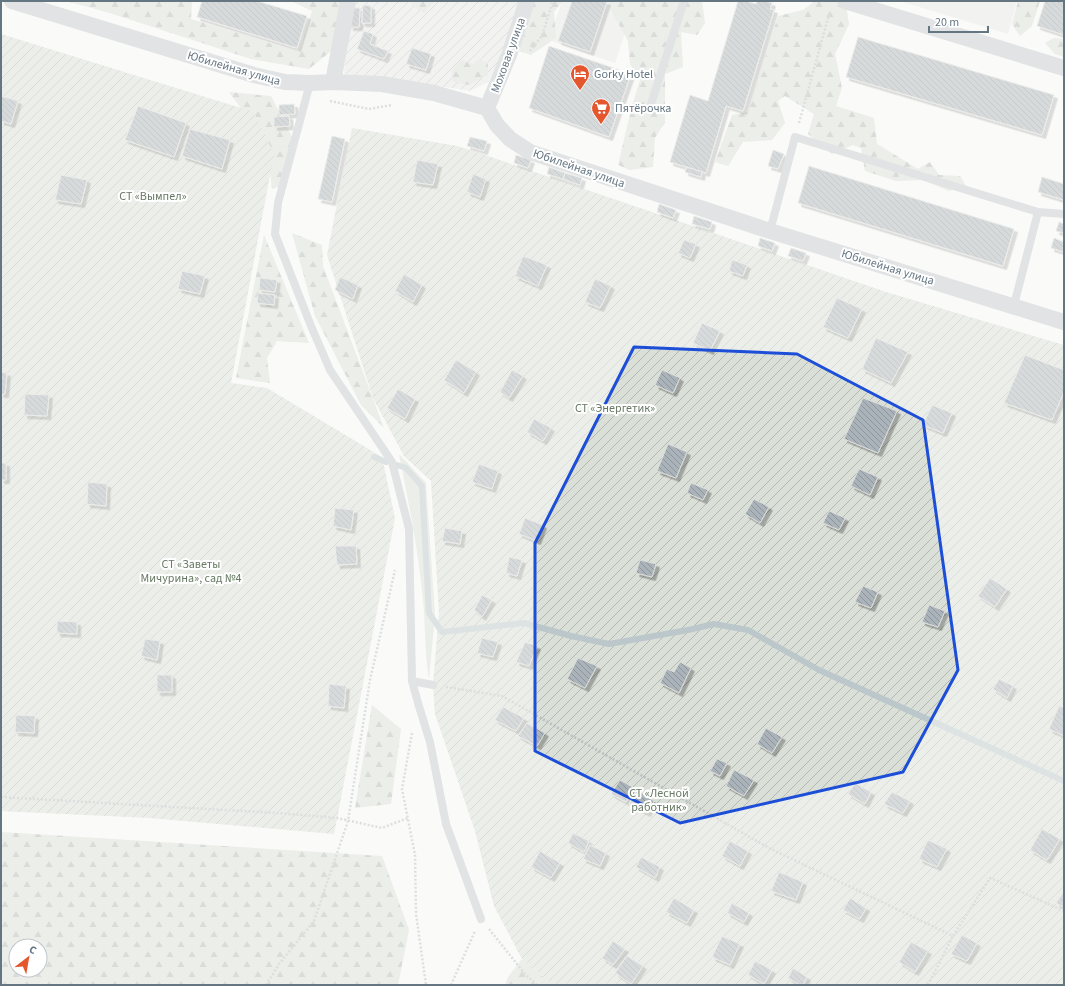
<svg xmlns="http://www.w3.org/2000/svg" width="1065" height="986" viewBox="0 0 1065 986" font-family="'Source Sans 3',sans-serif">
<defs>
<pattern id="industrial-furrows" width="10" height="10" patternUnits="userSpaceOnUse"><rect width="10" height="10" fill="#e8e9e9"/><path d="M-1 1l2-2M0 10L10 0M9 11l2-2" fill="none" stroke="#c0c1c2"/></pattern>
<pattern id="forest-firs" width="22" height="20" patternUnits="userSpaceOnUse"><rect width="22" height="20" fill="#dadfd7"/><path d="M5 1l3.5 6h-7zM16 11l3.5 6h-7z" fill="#b4b9b4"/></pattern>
<pattern id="garden-furrows" width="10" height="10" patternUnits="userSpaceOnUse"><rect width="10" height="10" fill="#dadfd7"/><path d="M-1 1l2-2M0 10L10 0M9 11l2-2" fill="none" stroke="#b4b9b4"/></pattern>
<pattern id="building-back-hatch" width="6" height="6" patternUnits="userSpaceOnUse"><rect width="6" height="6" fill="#aab3b9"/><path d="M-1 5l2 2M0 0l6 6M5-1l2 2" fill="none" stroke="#8e969c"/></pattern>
<filter id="shadow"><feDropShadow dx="3.5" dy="3.5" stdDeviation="0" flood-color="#0004"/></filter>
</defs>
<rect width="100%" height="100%" fill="#fafaf8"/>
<path fill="#e8e9e9" d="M562 1H636L615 63 549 40Z
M900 1H1017L1008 34Z"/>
<path fill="url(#industrial-furrows)" d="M351 1H521L502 55 488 82 470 91 438 86 344 74 349 9Z"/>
<path fill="#dadfd7" d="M399 454 426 483 435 615 429 679C424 650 426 620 422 590 417 544 408 499 399 454Z"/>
<path fill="url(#forest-firs)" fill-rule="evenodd" d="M66 1H192L191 19 299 52 312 11 291 1H340L336 47 309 69 251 59 110 13Z
M412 1H434L424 13 411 5Z
M531 1H563L554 12 556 38 531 55 516 50Z
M606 1H702L705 23 697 35 681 32 683 67 665 74V122L655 138 653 167 630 170 618 165 632 106 640 80 630 64 628 41Z
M815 1H832L846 5 849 24 835 54 842 88 836 106 874 118 877 144 918 169 930 162 939 175 960 176 966 186 949 191 923 180 896 181 865 171 861 148 853 145 832 154 808 134 814 114 785 96 778 101 785 123 772 140 743 142 728 166 715 162 732 115 748 112 778 16 803 10Z
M1018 1H1040L1032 26 1020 36 1012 24Z
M1054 38 1064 39V57L1055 54 1045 43Z
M480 59 488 64V75L468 85 453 81 452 69 461 60 473 64Z
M229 92 271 96 293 139 287 184 272 189 268 155 252 123Z
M292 233 322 245 323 266 384 428 361 405 315 316Z
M264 235 309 343 277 341 267 358 270 383 236 378Z
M372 705 401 729 391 804 355 808Z
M1 832 382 856 409 930 398 985H1ZM16 946H40V970H16Z
M522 959 553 985H505L508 977Z"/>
<path fill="url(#garden-furrows)" d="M1 34 254 112 274 154 231 383 267 388 382 457 395 518 334 834 149 818 1 811Z
M352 128 457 146 482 154 886 292 1064 345V985H553L522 959 494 906 475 831 435 714 433 685 439 612 431 481 404 456 373 398 327 255Z"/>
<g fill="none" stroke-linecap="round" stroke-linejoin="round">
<path stroke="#bbc7cb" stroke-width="6" d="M374 457 386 462
M397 465 406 468 422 486 429 613 442 632 524 623 571 636 609 644 688 630 714 624 748 630 819 670 1064 781"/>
</g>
<path fill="url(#building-back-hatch)" stroke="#dcdcda" filter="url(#shadow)" d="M202 1H257L307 16 297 48 197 17Z
M572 1H602L607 2 590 52 558 41Z
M738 1H746L756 4 757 1H766L772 3 770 9 774 10 743 111 726 106 706 173 670 162 690 95 708 101Z
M1045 1H1064V35L1037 26Z
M363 5 371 6V23H362Z
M351 8H360L359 27H350Z
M364 31 373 34 370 44 388 51 384 59 357 49Z
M858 37 1054 95 1042 135 846 77Z
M549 46 631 74 609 137 529 108Z
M412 48 431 54 426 70 406 64Z
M1 96 18 101 11 124 1 121Z
M294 104 295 114 279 115V105Z
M138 106 186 123 174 157 125 140Z
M289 116 290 126 274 127V117Z
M190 129 230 140 222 169 182 156Z
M332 136 345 139 332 202 318 199Z
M470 137 487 141 484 151 467 146Z
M773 150 784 154 778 169 768 166Z
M516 155 531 160 528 168 514 163Z
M417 160 438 164 433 185 413 182Z
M809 166 1014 229 1003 266 798 203Z
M549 167 565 173 563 179 547 174Z
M687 167 702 172 701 177 685 172Z
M565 173 582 178 580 185 563 179Z
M473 174 486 179 480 197 467 192Z
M61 175 87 180 81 204 55 200Z
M1042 177 1064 184V200L1038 192Z
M659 204 676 210 673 218 657 212Z
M694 216 712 222 710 229 692 224Z
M1059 222 1064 224V233L1056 231Z
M760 238 775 243 772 251 758 246Z
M1054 238 1064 242V252L1051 248Z
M684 240 696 244 690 258 678 253Z
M791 248 806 253 803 261 788 256Z
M523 256 547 265 538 286 515 276Z
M732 260 747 265 743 276 729 271Z
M182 271 205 276 200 294 178 289Z
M404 274 422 285 413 302 395 291Z
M340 277 358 285 353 299 335 290Z
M260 278 277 280 275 292 259 290Z
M595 279 611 286 600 308 585 302Z
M258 293 275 295 274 305 257 303Z
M837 298 862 309 848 338 823 327Z
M702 323 720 331 710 351 693 343Z
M876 338 908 352 891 383 862 369Z
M1025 355 1064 370V392L1052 420 1004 403Z
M456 360 476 372 464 393 444 380Z
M512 370 523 376 509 398 500 392Z
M662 370 680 378 673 393 655 385Z
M1 372 7 373 5 394H1Z
M398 389 415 399 405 419 387 408Z
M25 394 49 395 47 416 24 415Z
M863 398 897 411 878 453 844 439Z
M932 405 952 413 943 433 923 425Z
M534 419 551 428 543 441 527 432Z
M668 444 687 452 676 478 657 471Z
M1 463H6V480H1Z
M479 464 498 471 492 489 472 482Z
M859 469 878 477 870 495 851 486Z
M88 482 107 484 106 506 87 504Z
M691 483 708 490 703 500 687 493Z
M754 499 769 507 760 523 745 514Z
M335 508 354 510 351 530 333 526Z
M829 511 845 518 839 530 823 523Z
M525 518 543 525 537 541 519 534Z
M445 528 462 531 460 544 442 541Z
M335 546H356L357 564 337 565Z
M509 557 522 560 517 576 506 573Z
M640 560 656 564 652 577 636 573Z
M990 578 1007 589 995 607 978 596Z
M863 586 878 592 871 608 855 602Z
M482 595 492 600 482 617 474 610Z
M929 605 945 611 938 627 922 622Z
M57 621 77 622V634L57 633Z
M482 638 498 642 493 657 477 653Z
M145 639 160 641 157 660 141 656Z
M525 642 537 646 529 666 516 662Z
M578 658 597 666 585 688 567 679Z
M680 662 691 668 679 693 660 683 667 669 674 672Z
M157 675H172V692H157Z
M999 679 1013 686 1007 698 993 689Z
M329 684 346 686 344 708 328 706Z
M1059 706 1064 708V736L1049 729Z
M503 707 524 718 516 731 495 720Z
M16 715 35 716 34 733 15 732Z
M527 723 545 733 537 746 518 736Z
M766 728 782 737 772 753 757 744Z
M717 759 727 763 720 776 710 771Z
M734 770 754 780 744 796 726 786Z
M620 780 634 788 626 802 611 794Z
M855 783 871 792 865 804 848 794Z
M637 790 654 801 647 813 629 804Z
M892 792 910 801 903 813 884 804Z
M1042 829 1060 839 1047 860 1030 850Z
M573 833 589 841 584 852 568 843Z
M928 840 947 849 937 867 919 859Z
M730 841 748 851 740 866 722 856Z
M590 845 606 853 600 866 583 859Z
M540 851 560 863 551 878 531 867Z
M641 857 660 867 655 878 636 867Z
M779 872 803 882 796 900 771 891Z
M1063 893H1064V907L1056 903Z
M674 898 694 910 687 923 666 912Z
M850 898 866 908 860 919 843 910Z
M732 903 749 913 744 922 727 913Z
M962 935 977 943 967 961 951 954Z
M722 936 740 944 730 965 712 957Z
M613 941 625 949 613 965 602 958Z
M911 942 928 951 915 972 899 962Z
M627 956 643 966 631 984 615 973Z
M755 961 772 970 764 984 748 975Z
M793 968 807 977 803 985H800L788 978Z"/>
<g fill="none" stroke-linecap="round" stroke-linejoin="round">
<path stroke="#bbbfc2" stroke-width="2.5" stroke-dasharray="2 2" stroke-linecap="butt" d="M530 51 542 36 553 1
M330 101 369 109 392 105
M799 123 830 11
M446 687 502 696 769 848 953 936 990 878 1064 911
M412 733 402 789 415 855 416 914 426 985
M1 797 277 813 337 818 382 828 408 818
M489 929 525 974 537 985
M266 985 279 964 314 921 348 821 370 680 395 570
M451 985 475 931
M928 985 953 936"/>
<path stroke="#c3c8cc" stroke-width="8" d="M310 83 278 203 275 234 311 326 330 370 392 462 409 529 412 681 418 703 430 742 446 824 481 919
M651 104 684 1
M1038 212 1064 214
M770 231 795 137 1038 212 1014 305
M412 681 433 685"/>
<path stroke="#c3c8cc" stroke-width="16" d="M12 1 254 75 285 82 310 83 333 82 382 84 434 93 487 108 497 125 510 139 530 152 770 231 1064 322
M845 1 1064 68
M333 82 348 1
M487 108 509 55 527 1"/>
</g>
<path d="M0 0H1065V986H0ZM634 347 797 354 923 420 958 670 903 772 680 823 535 751V543Z" fill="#fafaf8" fill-opacity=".55" fill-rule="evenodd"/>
<path fill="none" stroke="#1d4ed8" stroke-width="3" stroke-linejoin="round" d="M634 347 797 354 923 420 958 670 903 772 680 823 535 751V543Z"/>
<defs>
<symbol id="hotel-pin" viewBox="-11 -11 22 30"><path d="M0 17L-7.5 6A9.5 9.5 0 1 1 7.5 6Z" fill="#e4572e" stroke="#fff"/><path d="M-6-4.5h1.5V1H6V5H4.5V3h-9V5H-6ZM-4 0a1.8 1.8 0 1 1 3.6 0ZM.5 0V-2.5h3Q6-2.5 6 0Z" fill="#fff"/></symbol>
<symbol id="supermarket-pin" viewBox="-11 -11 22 30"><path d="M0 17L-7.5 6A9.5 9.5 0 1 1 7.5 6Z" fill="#e4572e" stroke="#fff"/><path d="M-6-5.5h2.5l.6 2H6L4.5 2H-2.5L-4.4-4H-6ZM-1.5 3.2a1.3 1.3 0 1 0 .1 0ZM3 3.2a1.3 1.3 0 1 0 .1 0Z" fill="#fff"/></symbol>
</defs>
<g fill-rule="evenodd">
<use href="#hotel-pin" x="569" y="63" width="22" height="30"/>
<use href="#supermarket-pin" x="590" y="97" width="22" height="30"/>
</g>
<g text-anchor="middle" stroke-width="4" stroke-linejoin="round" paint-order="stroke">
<g font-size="12" fill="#657683" stroke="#fff">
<text transform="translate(508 55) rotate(-70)" y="4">Моховая улица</text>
<text transform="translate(234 68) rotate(16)" y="4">Юбилейная улица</text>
<text transform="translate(579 168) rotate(19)" y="4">Юбилейная улица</text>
<text transform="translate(888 267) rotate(17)" y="4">Юбилейная улица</text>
</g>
<g font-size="12" fill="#657683" stroke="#fff" text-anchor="start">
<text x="594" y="78">Gorky Hotel</text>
<text x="615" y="112">Пятёрочка</text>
</g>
<g font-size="12" fill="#687a64" stroke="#fff">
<text x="153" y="200">СТ «Вымпел»</text>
<text x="615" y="412">СТ «Энергетик»</text>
<text x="191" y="568">СТ «Заветы<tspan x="191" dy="14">Мичурина», сад №4</tspan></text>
<text x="659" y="797">СТ «Лесной<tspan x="659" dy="14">работник»</tspan></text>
</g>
</g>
<rect width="1065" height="986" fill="none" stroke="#657683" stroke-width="4"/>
<g transform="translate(28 958) rotate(31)"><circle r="19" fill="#ffffff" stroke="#c1c8cd"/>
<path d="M0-3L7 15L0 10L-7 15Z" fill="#e4572e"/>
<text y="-6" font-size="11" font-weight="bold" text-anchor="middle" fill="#657683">С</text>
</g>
<path d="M929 26v6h59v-6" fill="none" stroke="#657683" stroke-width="2"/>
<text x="935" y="26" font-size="12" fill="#657683" stroke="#ffffff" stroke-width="3" paint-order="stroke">20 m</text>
</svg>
